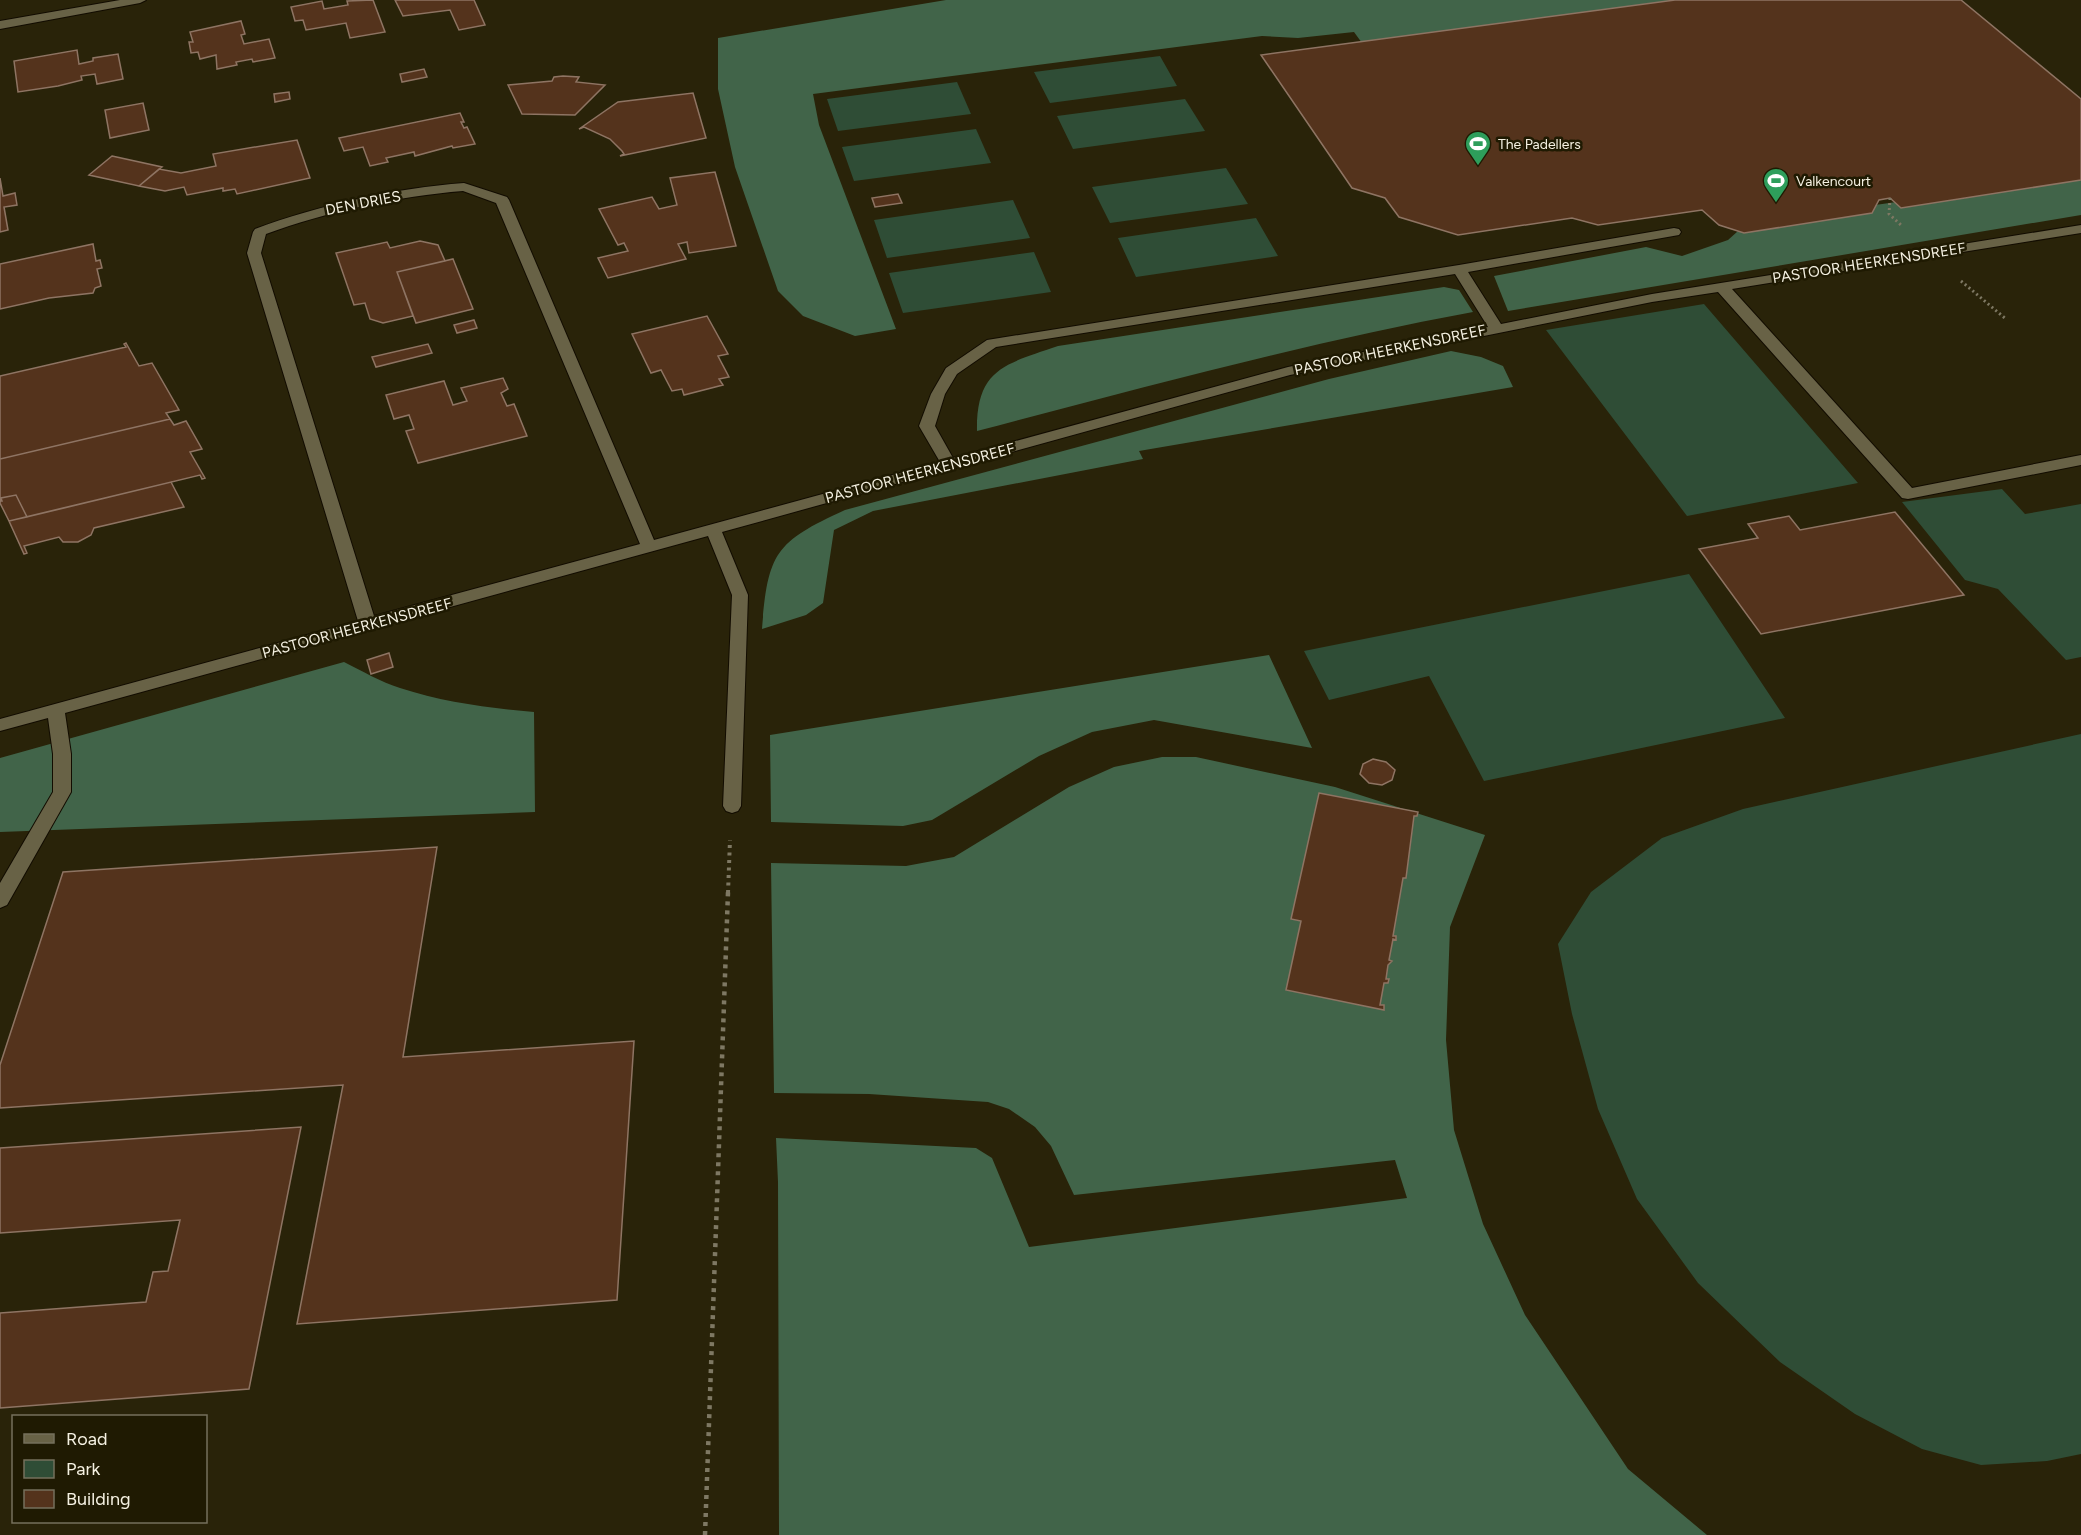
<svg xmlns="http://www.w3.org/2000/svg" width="2081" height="1535" viewBox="0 0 2081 1535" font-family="Figtree,sans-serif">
<rect width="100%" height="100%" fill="#292309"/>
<path fill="#2f4d36" d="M1160 56 1177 86 1050 103 1034 72Z
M957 82 971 114 838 131 827 99Z
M1185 99 1205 131 1073 149 1057 116Z
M976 129 991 163 854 181 842 147Z
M1226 168 1248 204 1110 223 1092 187Z
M1013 200 1030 238 887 258 874 220Z
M1256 218 1278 256 1136 277 1118 238Z
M1034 252 1051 292 903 313 889 273Z
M1704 304 1858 483 1687 516 1546 330Z
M2002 489 2025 514 2081 504V657L2066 660 1998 589 1965 580 1902 502Z
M1689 574 1785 718 1484 781 1429 676 1329 700 1304 651Z
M2081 734V1454L2047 1461 1981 1465 1922 1449 1855 1414 1780 1362 1698 1283 1637 1199 1598 1109 1572 1014 1558 944 1591 892 1662 838 1743 809Z"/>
<path fill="#416449" d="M946 0H1687L1362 43 1354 32 1298 38 1262 36 813 94 819 125 896 329 855 336 803 316 778 291 735 167 718 89V38Z
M2081 176V215L1508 311 1494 276 1646 247 1682 256 1728 240 1747 223Z
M1444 287 1459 290 1473 312C1305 343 1141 388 977 431 976 368 1006 364 1058 346Z
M1451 351 1481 357 1503 366 1513 387 1139 451 1143 459 873 511 834 530 823 603 806 615 762 629C768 553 775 542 845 510L1329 379Z
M1269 655 1312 748 1154 720 1092 732 1039 756 932 820 903 826 771 822 770 735Z
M344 662C362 671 381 682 400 688 443 702 488 708 534 712L535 812 0 832V758Z
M1162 757H1196L1335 787 1485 835 1450 927 1446 1040 1454 1130 1483 1224 1525 1315 1628 1469 1707 1535H779L778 1182 776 1138 976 1148 992 1158 1029 1247 1407 1198 1395 1160 1074 1195 1051 1146 1035 1127 1009 1109 988 1102 869 1094 774 1093 771 863 906 866 954 857 1069 787 1114 767Z"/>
<path fill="#54331c" stroke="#8e7463" stroke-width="1.5" d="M373 0 385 32 350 38 346 23 306 30 303 20 295 21 291 7 322 1 324 9 348 5 347 1Z
M395 0H474L485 25 459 30 450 10 403 16Z
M1675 0H1961L2081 99V180L1901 208 1890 198 1879 200 1872 213 1744 233 1719 225 1702 210 1598 225 1572 218 1458 235 1399 217 1385 198 1352 188 1261 55Z
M241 21 245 34 241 35 244 44 269 39 275 58 253 62 252 59 236 62 237 65 217 69 216 55 200 59 198 52 191 53 189 42H193L190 32Z
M77 50 79 64 93 61V58L118 54 123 79 97 84 95 74 81 76 82 80 58 86 18 92 14 61Z
M424 69 427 77 402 82 400 74Z
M563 76 579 77 576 82 605 85 575 115 522 114 508 85 552 81 554 77Z
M289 92 290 99 275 102 274 94Z
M693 93 706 138 620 156 624 154 622 151 610 139 584 127 579 129 618 102Z
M143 103 149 130 110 138 105 110Z
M460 113 464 122H461L464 128 467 127 475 144 453 148 452 146 415 156 414 152 386 158 388 162 370 166 363 147 344 151 339 138Z
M297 140 310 178 237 194 235 189 223 191V188L187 195 184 187 165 191 139 186 159 169 181 173 216 166 213 154Z
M112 156 162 167 139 186 89 175Z
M715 172 736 246 689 253 687 242 678 244 686 259 608 278 598 258 628 251 624 243 618 245 599 209 652 197 659 209 677 205 670 178Z
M0 178 3 196 15 193 17 205 4 207 8 230 0 232Z
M898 194 902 203 875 207 872 198Z
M420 241 438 245 445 261 397 272 413 316 383 323 370 319 365 303 354 305 336 253 387 242 390 248Z
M93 244 96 261 100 260 102 268 97 269 101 286 95 288 93 293 49 298 0 309V264Z
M453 259 473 309 416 323 397 272Z
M707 316 728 354 718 356 729 377 719 379 723 385 684 395 682 389 672 391 661 370 651 373 632 334Z
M474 320 477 328 457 333 454 325Z
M126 343 139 366 152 363 179 410 166 413 170 419 0 459V376L126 347 124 344Z
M428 344 432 353 376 367 372 357Z
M503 378 508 389 501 393 507 406 514 404 527 436 418 463 406 431 414 429 409 415 394 419 386 395 444 381 453 405 467 401 461 388Z
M170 419 174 425 186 421 202 449 190 452 205 478 202 479 200 475 27 517 16 495 1 498 2 501H0V459Z
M171 482 184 507 94 528 91 535 78 542H63L59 537 24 546 27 553 24 554 9 521Z
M16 495 27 517 9 521 0 503 1 498Z
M1895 512 1964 595 1761 634 1699 549 1758 538 1748 524 1789 516 1800 530Z
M389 653 393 667 371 674 367 660Z
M1373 759 1386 762 1395 770 1392 780 1382 785 1369 783 1360 774 1363 764Z
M1319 793 1418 812 1417 816H1414L1406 878H1403L1393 936H1396V940L1393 939 1389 960 1392 961 1388 965 1386 979H1389L1388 983H1384L1380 1005H1384V1010L1286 990 1301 921 1291 919Z
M437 847 403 1057 634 1041 617 1300 297 1324 343 1085 0 1108V1065L63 872Z
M301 1127 249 1389 0 1408V1313L146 1302 153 1272 168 1271 180 1220 0 1233V1148Z"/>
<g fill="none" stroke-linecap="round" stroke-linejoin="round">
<defs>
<path id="minor" d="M120 0H146L140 3 0 29V21Z
M464 183 507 197 509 200 654 540 940 462 919 426 931 394 946 368 987 340 1459 265 1674 228 1679 229 1681 232 1679 235 1468 272 1501 324 1652 294 2081 225V233L1732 289 1912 488 2081 455V465L1908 499 1902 498 1718 292 1652 302 1290 375 957 467 955 469 946 470 722 532 748 595 741 806 738 811 732 813 726 811 723 806 732 595 708 536 65 713 71 754V792L7 905 0 908V883L53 792V754L48 718 0 731V719L358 621 247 253 253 232 255 229C319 205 396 188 464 183ZM463 191 496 203 640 544 374 616 261 253 266 234C326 212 399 196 463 191ZM1455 274 1488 327 1288 367 953 458 935 426 945 394 957 374 996 347Z"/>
</defs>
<use href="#minor" stroke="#120c00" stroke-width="2"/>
<path stroke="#7e7863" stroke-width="3" stroke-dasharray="2 3" stroke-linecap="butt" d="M1890 198 1889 214 1901 225
M1961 281 2006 319"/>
<path stroke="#7e7863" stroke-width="4" stroke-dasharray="3 4.5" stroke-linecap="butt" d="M728 893 730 840"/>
<path stroke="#7e7863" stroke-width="4.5" stroke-dasharray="4 5" stroke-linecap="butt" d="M705 1535 728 892"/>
<use href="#minor" fill="#686246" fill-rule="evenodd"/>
</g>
<defs>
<symbol id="stadium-pin" viewBox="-11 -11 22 30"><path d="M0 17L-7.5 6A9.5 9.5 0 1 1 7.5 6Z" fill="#2e9e5b" stroke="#1f1a02"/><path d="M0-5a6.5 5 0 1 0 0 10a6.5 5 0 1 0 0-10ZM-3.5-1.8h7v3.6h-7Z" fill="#fff"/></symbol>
</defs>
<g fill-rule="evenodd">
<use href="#stadium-pin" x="1463" y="129" width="30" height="40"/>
<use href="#stadium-pin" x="1761" y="166" width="30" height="40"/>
</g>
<g text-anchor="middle" stroke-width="5" stroke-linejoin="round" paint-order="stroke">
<g font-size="14" fill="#f5f1e2" stroke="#1f1a02" text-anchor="start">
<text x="1498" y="149">The Padellers</text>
<text x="1796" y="186">Valkencourt</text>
</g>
<g font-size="15" fill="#f5f1e2" stroke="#1f1a02">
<text transform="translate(363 203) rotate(-11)" y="5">DEN DRIES</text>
<text transform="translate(1869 263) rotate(-9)" y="5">PASTOOR HEERKENSDREEF</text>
<text transform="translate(1390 350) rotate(-12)" y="5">PASTOOR HEERKENSDREEF</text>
<text transform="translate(920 473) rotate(-15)" y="5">PASTOOR HEERKENSDREEF</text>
<text transform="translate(357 628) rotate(-15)" y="5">PASTOOR HEERKENSDREEF</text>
</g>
</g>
<rect x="12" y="1415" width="195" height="108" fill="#1f1a02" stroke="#75705c" stroke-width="1.5"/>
<rect x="24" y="1434" width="30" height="9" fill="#686246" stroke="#75705c" stroke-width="1.5"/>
<text x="66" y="1445" font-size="18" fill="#f5f1e2">Road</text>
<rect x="24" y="1460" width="30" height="18" fill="#2f4d36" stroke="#75705c" stroke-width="1.5"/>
<text x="66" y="1475" font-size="18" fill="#f5f1e2">Park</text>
<rect x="24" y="1490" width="30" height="18" fill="#54331c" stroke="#75705c" stroke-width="1.5"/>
<text x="66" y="1505" font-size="18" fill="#f5f1e2">Building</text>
</svg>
